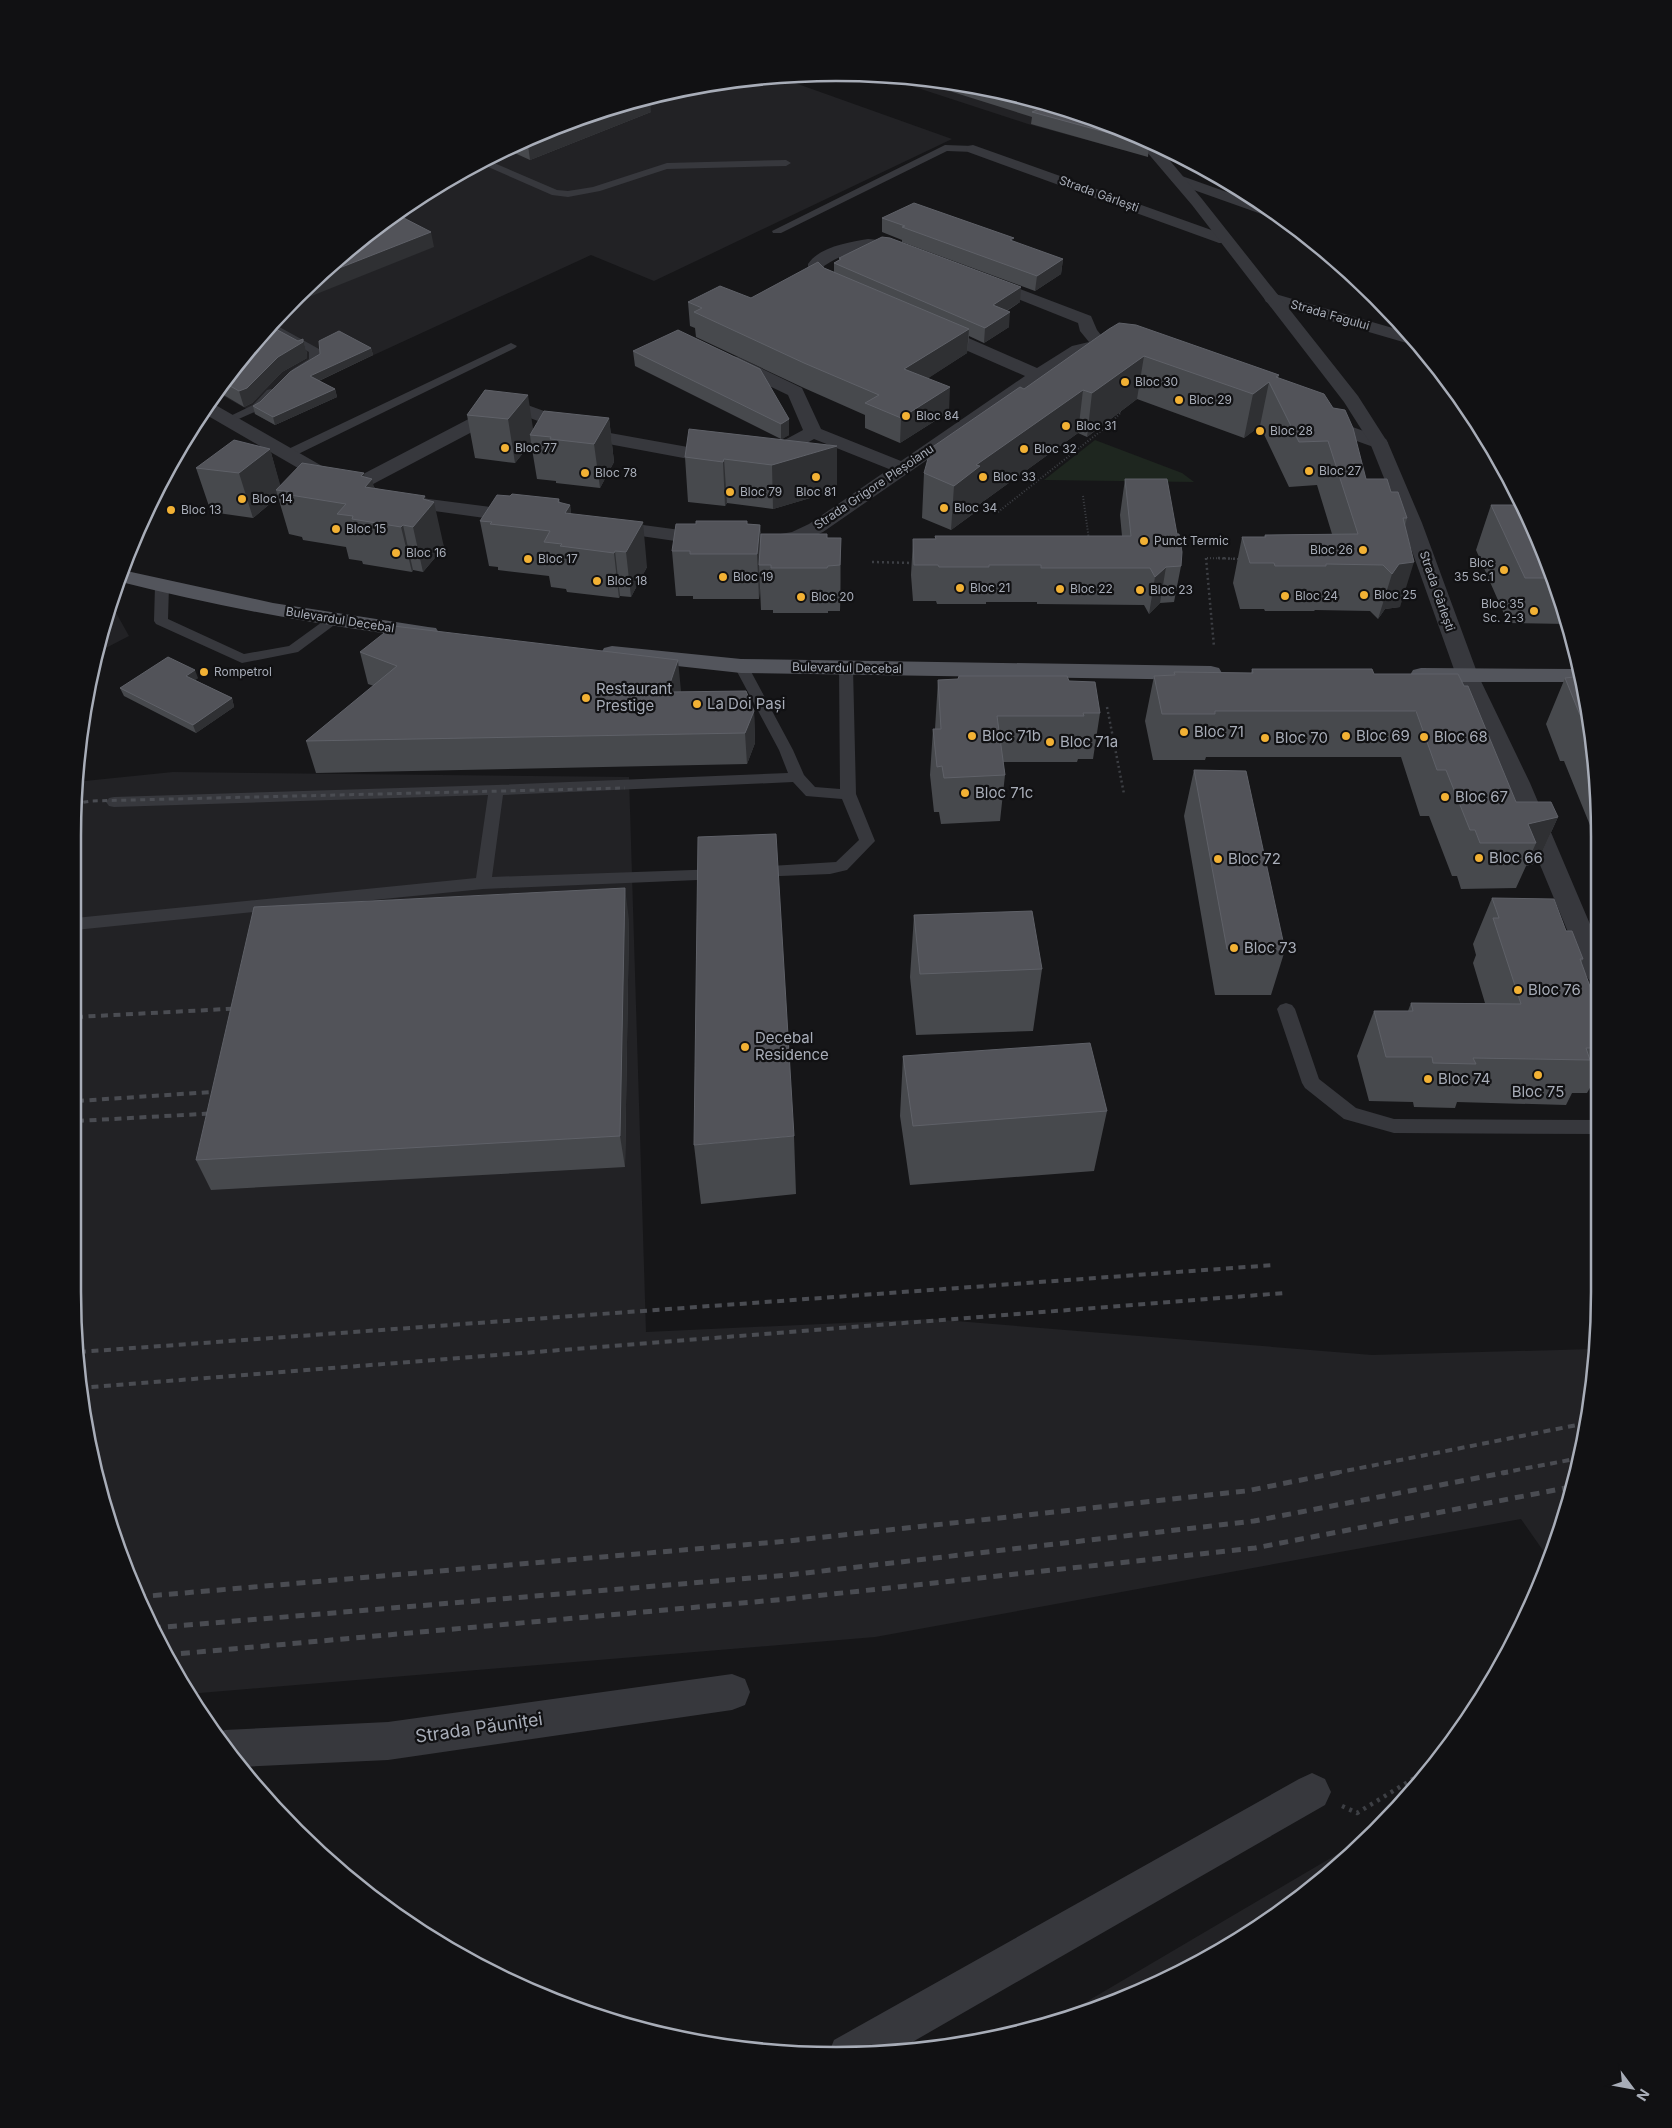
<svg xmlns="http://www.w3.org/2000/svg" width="1672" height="2128" viewBox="0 0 1672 2128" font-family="Inter,sans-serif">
<rect width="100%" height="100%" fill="#161618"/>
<path fill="#222225" d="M875 74H886L1033 98 1129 135 1138 144 1123 150 1028 124Z
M781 78 952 139 654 281 591 255 313 383 337 397 275 425 216 392 230 371 332 262 454 175 590 113 736 79Z
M110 602 129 636 96 653Z
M173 772 629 777 646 1332 931 1319 1372 1355 1594 1349 1585 1441 1549 1559 1521 1519 875 1637 188 1694 175 1674 131 1584 99 1490 79 1392 75 782Z
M1384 1821 1340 1866 1218 1953 1128 1997 1047 2025 1341 1852Z"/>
<path fill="#1e261f" d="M1095 440 1182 473 1194 482 1044 480Z"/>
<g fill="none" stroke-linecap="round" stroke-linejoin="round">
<path stroke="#3d3f44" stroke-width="2" stroke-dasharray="1 2" stroke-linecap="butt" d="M1083 496 1089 540
M998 512 1111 423 1121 412 1118 411
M1206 560V558L1240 559"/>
<path stroke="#3d3f44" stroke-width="2.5" stroke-dasharray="2 3" stroke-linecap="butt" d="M1206 558 1214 647
M1218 558 1240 559
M872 562 914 563
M1107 707 1124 794"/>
<path stroke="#3d3f44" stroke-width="4.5" stroke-dasharray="3 5" stroke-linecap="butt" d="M1342 1806 1357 1813 1431 1768"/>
<path fill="#37383d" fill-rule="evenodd" d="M945 145 973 146 978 149 973 152 947 151 781 233H773L772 231Z
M487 160 557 190 568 191 593 187 667 163 786 160 791 163 786 166 667 169 600 191 568 197 552 195 479 163Z
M274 324 319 349 321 360 319 362 301 373H293L291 371 293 369 309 359V352L269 330Z
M511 343 517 346 515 348 290 458 286 459 280 455 282 452Z
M271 389 277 392 261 409 232 422 228 424 222 420 253 405 267 390Z
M162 582 169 586 168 619 244 654 289 646 329 617 334 616 341 620 298 652 242 663 156 624 154 621 155 586Z
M741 662 748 666 793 750 804 775 815 787 840 789 839 668 841 665H851L853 668 856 794 875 841 847 870 830 874 755 877 749 876 747 872 749 868 755 867 836 862 859 840 842 799 806 796 793 782 503 795 492 877 721 869 727 870 729 874 727 878 721 879 483 889 75 930V918L476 878 488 795 114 807 109 806 106 802 109 798 114 797 496 785 788 773 779 750 734 666Z
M1286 1003 1292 1005 1295 1009 1319 1079 1356 1108 1394 1119 1599 1120V1134L1394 1133 1344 1119 1305 1088 1302 1083 1277 1009 1280 1005Z"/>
<path fill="#37383d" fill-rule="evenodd" d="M973 145 1231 237 1233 240 1231 243H1219L968 152 966 149 968 146Z
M1179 175 1255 202 1278 216 1272 218 1267 216 1174 183 1171 180 1174 177Z
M868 239 890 241 908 246 910 249 908 252C898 255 890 250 880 249 860 247 841 255 824 266V271L844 288 842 292C830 295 815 283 808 273V264C819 247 849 242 868 239Z
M986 276 1091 316 1097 330 1105 340 1123 343 1126 347 1123 351 1117 352 1100 350 1084 354 1044 379 823 532C804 541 779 551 758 546L755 542 758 538 792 532 809 524 889 469 814 439 771 463 764 465 757 463 755 459 757 455 803 430 788 395 726 365 723 361 726 357 732 356 738 357 802 388 821 429 901 461 1025 376 929 334 926 330 929 326 935 325 941 326 1037 368 1072 346 1089 342 1080 331 1078 323 980 284 978 281 980 278Z
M1272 293 1410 333 1419 345 1410 344 1266 302 1264 298 1266 294Z
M511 399 599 431 721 453 728 455 730 459 728 463 721 465 587 440 512 411 356 493 349 495 342 493 339 489 341 487 329 486 203 413 209 402 212 403 343 478 346 482 344 484 505 400Z
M1319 415 1386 439 1388 443 1386 447 1379 449 1312 425 1310 421 1312 417Z
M398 495 521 511 528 513 531 517 528 521 521 523 391 505 388 501 391 497Z
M606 520 710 534 717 536 720 540 717 544 710 546 599 530 596 526 599 522Z
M732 1674 745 1679 750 1692 745 1705 732 1710 388 1760 239 1767 215 1734 225 1730 388 1722Z
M1312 1773 1325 1779 1331 1792 1325 1805 895 2052 828 2055 834 2040 1299 1779Z"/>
<path fill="#37383d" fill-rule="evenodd" d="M1140 138 1156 144 1202 199 1358 396 1388 443 1422 523 1478 675 1530 783 1598 943V982L1589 980 1585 973 1506 783 1456 675 1402 523 1370 443 1344 402 1192 205 1140 144 1138 141Z"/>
<path fill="#53555c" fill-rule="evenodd" d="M122 570 273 603 428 627 436 628 439 633 436 638 428 639C323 626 220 607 117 581Z
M612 646 741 659 1211 666 1219 668 1222 673 1219 678 1211 680 741 673 604 658 601 653 604 648Z
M1421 668 1580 669 1584 682H1421L1413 680 1410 675 1413 670Z"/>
<path stroke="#4a4c52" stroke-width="3" stroke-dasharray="5 4.5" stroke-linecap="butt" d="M74 804 91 801 625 788"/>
<path stroke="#4a4c52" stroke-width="4" stroke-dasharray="7 5.5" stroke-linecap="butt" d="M76 1017 246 1008
M77 1101 226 1091
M77 1121 219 1113
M79 1352 1274 1265
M79 1388 1284 1293
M1335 1473 1587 1423
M1501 1473 1580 1458"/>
<path stroke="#4a4c52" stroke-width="5" stroke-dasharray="9 7" stroke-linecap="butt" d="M137 1597 788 1541 1246 1491 1341 1472
M152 1628 788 1575 1254 1521 1508 1472
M165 1655 787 1599 1255 1548 1571 1487"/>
</g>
<path fill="#47494d" d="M908 78 1033 98 1149 144 1148 157 1031 124 1032 117Z
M651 112 530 160 508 150 590 113Z
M882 218 1013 242 1063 259 1061 274 1035 291 902 242V240L882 232Z
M839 258 1020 302 1007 311 1009 327 984 343 969 336 967 353 928 378 949 412 900 443 865 428V415L804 388 696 337 695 328 690 326 688 302 751 298 824 268 834 272V263L839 260Z
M1109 329 1279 375 1278 378 1366 479 1391 492 1407 518 1405 526 1400 607 1385 609 1378 619 1370 611 1315 610 1314 611H1265L1264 609H1240L1233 583 1242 537H1264L1265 535 1332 534 1317 485 1289 487 1260 426 1244 438 1137 399 1087 437 1078 433 977 506V511L951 530 922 518 924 473 1024 389Z
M303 339 307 354V358L282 372 252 403 244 407 217 391 230 371Z
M371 348 373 355 319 381 335 389 337 397 275 425 255 414 253 406Z
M633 351 789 419V435L781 439 837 490 773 509 727 503 725 506 688 502 685 457 781 439 635 366Z
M485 390 533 429 609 418 614 462 600 488 556 483V481L537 479 531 443 515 463 475 458 467 415Z
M270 449 280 486 365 477 375 488 426 500 444 547 423 572 413 570 412 572 363 564 362 561 349 559 346 547 303 540 302 537 289 534 278 497 253 518 211 512 196 468Z
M1125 479 1181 566 1174 602 1160 603 1149 614 1144 605 1037 604V602H986V604H937L936 601H913L911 575 913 539 1122 536 1120 515Z
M510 496 559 499 560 503 570 505 571 514 647 567 631 597 620 596 619 598 567 592 566 589 551 587 549 576 498 570V567L489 566 480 521Z
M1491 505H1520L1559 591 1568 624 1508 623 1476 550Z
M747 524 760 525 761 537 841 538 840 611H828V613H773V610H761L760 588 759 599H693V596H676L672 551Z
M360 652 681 692 754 711 755 743 747 764 316 773 306 741 374 686 368 684Z
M1252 669 1374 674 1516 802 1558 817 1537 863 1526 866 1516 888 1461 889 1457 876H1452L1429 816H1420L1401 757H1206L1205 760H1153L1145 721 1154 676 1174 675V672L1251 673Z
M198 678 195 680 232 698 234 707 196 733 124 696 120 688Z
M1565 678 1585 687 1598 786V845L1564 761H1560L1546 724Z
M938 680 1069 681 1100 713 1093 759H1078L1077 762H1003L1005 775 1000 821 941 824 939 812H934L930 775 933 729H935Z
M1194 770 1285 950 1271 995H1215L1184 816Z
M1492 898 1566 931 1583 959 1581 963 1599 1011V1072L1587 1093H1572L1566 1105 1457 1102 1455 1108 1414 1107 1413 1102 1369 1101 1357 1056 1374 1011H1408L1411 1003H1485L1473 963 1476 955 1473 944Z
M914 915 1042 969 1033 1031 916 1035 910 977Z
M629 920 625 1167 211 1190 196 1160Z
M903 1056 1107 1111 1094 1171 910 1185 900 1116Z
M794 1136 796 1194 701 1204 694 1145Z"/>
<path fill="#2f3033" d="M650 99 651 112 530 160 528 145 644 101Z
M431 232 434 247 294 303 319 276Z
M1063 259 1061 274 1035 291 1037 276Z
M1021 287 1020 302 992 320 993 305Z
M1010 312 1009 327 984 343 985 328Z
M969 329 967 353 904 394V369Z
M303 339 307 354V358L282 372 252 403 244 407 239 391 278 357Z
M371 348 373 355 312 384 310 376Z
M1144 356 1137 399 1087 437 1092 393Z
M1269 382 1260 426 1244 438 1253 394Z
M950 387 949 412 900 443 901 418Z
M335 389 337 397 275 425 273 417Z
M1083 390 1078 433 977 506V511L951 530 954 486 976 465Z
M528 395 534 435H530L531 443 515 463 508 419Z
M609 418 614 462 600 488 594 444Z
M789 419V435L781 440V424Z
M837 446V490L773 509 772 465Z
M270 449 282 491 276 490 278 497 253 518 239 473Z
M724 459 727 503 725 506 723 462Z
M364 473 366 485 372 479 383 523 361 476Z
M425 496 428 510 434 502 444 547 423 572 413 527 423 499Z
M570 505 576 548 565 513Z
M643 522 647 567 631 597 626 552Z
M403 525 413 570 412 572 401 527Z
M760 525 762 565H759L760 588 759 599 757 554Z
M841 538V583L840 611V565Z
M615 551 620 596 619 598 614 553Z
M1414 562 1400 607 1385 609 1378 619 1392 574 1399 564Z
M1166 567 1160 603 1149 614 1155 577Z
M678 660 681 691 670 723 667 692Z
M195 670 198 678 189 684 186 676Z
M232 698 234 707 196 733 193 725Z
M754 711 755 743 747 764 745 733Z
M1558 817 1537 863 1526 866 1536 843 1528 824Z
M625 888 629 920 625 1167 620 1136Z"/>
<path fill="#525359" stroke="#5f6168" d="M987 91 1033 98 1146 141 1149 144 1032 112 1041 108Z
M644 101 528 145 524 143 590 113Z
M914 203 1014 238 1010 240 1063 259 1037 276 902 227 905 226 882 218Z
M398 215 431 232 319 276 332 262Z
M882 237 890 238 1021 287 993 305 1010 312 985 328 834 263 841 259 839 258Z
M818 262 824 268 969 329 904 369 950 387 901 418 865 403 879 395 804 363 694 312 702 308 688 302 720 286 751 298Z
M1119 323 1136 325 1279 375 1276 377 1324 394 1333 408 1345 410 1353 428 1366 479H1387L1391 492H1398L1407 518H1403L1414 562 1399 564 1392 574 1383 565 1326 564V566H1275L1274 563H1250L1242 537H1266L1265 535 1358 534 1328 441 1299 442 1269 382 1253 394 1144 356 1092 393 1083 390 976 465 980 466 954 486 924 473 931 448 1020 387 1024 389 1109 329Z
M272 327 298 341 303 339V342L278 357 247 388 239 391 223 382 230 371Z
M678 330 760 369 789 419 781 424 633 351Z
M339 331 371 348 310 376 335 389 273 417 253 406 260 402 290 372 320 354 319 341Z
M485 390 528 395 508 419 467 415Z
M544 411 609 418 594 444 550 439 551 437 530 435Z
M689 429 837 446 772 465 724 459 723 462 685 457Z
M234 440 270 449 239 473 196 468Z
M302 463 364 473 361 476 372 479 365 487 425 496 423 499 434 502 413 527 403 525 401 527 352 519 353 516 337 514 346 504 290 495 292 492 276 490Z
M1125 479H1167L1177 534H1179L1182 552 1181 566 1166 567 1155 577 1150 568H1041V565H989V567H939L938 565H914L913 539H936L935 536H1131Z
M512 494 559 499 558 502 570 505 565 513 643 522 626 552 615 551 614 553 560 546 562 544 544 542 550 531 490 524 492 522 480 521 497 495 510 496Z
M1491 505H1520L1553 578H1525Z
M696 521H747V524L760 525 757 554H690V551H672L676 524H696Z
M761 534H827V538H841L840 565 828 566 827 568H771V565H759Z
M393 626 678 660 667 692 746 691 754 711 745 733 306 741 397 666 360 652Z
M168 657 195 670 186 676 232 698 193 725 120 688Z
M1252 669H1372L1374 674H1458L1464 686H1468L1516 802H1551L1558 817 1528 824 1536 843H1480L1475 830H1470L1446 770H1437L1416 711H1215V714H1162L1154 676 1175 675 1174 672 1253 673Z
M959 676H1067L1069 681 1095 682 1100 713H1083L1084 716H997L1005 775 944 778 942 766 937 767 933 729H941L938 680 958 679Z
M1582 676 1585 687 1591 731 1584 716 1580 715 1565 678Z
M1194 770 1246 771 1285 950 1227 949Z
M776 834 794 1136 694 1145 698 837Z
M625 888 620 1136 196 1160 254 907Z
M1492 898 1554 899 1566 931H1572L1583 959H1580L1599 1011V1048H1586L1590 1060 1473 1058 1476 1064 1433 1063 1432 1057H1386L1374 1011H1413L1411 1003 1521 1004 1493 918H1499Z
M1032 911 1042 969 920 974 914 915Z
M1090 1043 1107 1111 913 1126 903 1056Z"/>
<g fill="#f2b134" stroke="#111113" stroke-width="2">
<circle cx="1125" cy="382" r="5"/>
<circle cx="1179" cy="400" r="5"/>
<circle cx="906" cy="416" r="5"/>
<circle cx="1066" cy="426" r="5"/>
<circle cx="1260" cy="431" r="5"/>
<circle cx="505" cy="448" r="5"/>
<circle cx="1024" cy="449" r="5"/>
<circle cx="1309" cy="471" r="5"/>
<circle cx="585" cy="473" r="5"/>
<circle cx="816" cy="477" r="5"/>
<circle cx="983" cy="477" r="5"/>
<circle cx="730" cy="492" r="5"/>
<circle cx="242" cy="499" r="5"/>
<circle cx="944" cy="508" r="5"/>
<circle cx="171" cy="510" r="5"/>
<circle cx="336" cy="529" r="5"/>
<circle cx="1144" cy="541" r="5"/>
<circle cx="1363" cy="550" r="5"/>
<circle cx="396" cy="553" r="5"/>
<circle cx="528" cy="559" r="5"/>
<circle cx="1504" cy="570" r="5"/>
<circle cx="723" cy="577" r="5"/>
<circle cx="597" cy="581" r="5"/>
<circle cx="960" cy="588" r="5"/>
<circle cx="1060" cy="589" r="5"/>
<circle cx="1140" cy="590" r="5"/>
<circle cx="1364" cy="595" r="5"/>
<circle cx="1285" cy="596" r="5"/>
<circle cx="801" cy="597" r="5"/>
<circle cx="1534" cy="611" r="5"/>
<circle cx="204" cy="672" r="5"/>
<circle cx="586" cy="698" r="5"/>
<circle cx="697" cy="704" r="5"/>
<circle cx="1184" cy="732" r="5"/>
<circle cx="972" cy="736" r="5"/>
<circle cx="1346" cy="736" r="5"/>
<circle cx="1424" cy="737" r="5"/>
<circle cx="1265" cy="738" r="5"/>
<circle cx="1050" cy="742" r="5"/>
<circle cx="965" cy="793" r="5"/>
<circle cx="1445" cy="797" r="5"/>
<circle cx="1479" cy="858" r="5"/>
<circle cx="1218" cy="859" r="5"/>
<circle cx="1234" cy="948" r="5"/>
<circle cx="1518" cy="990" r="5"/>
<circle cx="745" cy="1047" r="5"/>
<circle cx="1538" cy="1075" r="5"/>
<circle cx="1428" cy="1079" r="5"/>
</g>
<g text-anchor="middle" stroke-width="4.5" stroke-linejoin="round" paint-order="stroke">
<g font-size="12" fill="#a8adb8" stroke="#111113">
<text transform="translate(1099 194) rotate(20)" y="4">Strada Gârlești</text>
<text transform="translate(1330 315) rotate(16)" y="4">Strada Fagului</text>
<text transform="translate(874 487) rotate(-34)" y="4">Strada Grigore Pleșoianu</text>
<text transform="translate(1437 591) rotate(71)" y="4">Strada Gârlești</text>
<text transform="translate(340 620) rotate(9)" y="4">Bulevardul Decebal</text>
<text transform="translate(847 668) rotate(1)" y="4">Bulevardul Decebal</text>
</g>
<g font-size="12" fill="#a8adb8" stroke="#111113" text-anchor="start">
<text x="1135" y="386">Bloc 30</text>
<text x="1189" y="404">Bloc 29</text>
<text x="916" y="420">Bloc 84</text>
<text x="1076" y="430">Bloc 31</text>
<text x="1270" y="435">Bloc 28</text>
<text x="515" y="452">Bloc 77</text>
<text x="1034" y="453">Bloc 32</text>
<text x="1319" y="475">Bloc 27</text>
<text x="595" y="477">Bloc 78</text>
<text x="993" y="481">Bloc 33</text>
<text x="740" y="496">Bloc 79</text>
<text x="816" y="496" text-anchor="middle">Bloc 81</text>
<text x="252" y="503">Bloc 14</text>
<text x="954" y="512">Bloc 34</text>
<text x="181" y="514">Bloc 13</text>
<text x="346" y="533">Bloc 15</text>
<text x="1154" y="545">Punct Termic</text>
<text x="1353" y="554" text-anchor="end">Bloc 26</text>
<text x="406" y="557">Bloc 16</text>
<text x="538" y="563">Bloc 17</text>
<text x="1494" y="567" text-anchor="end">Bloc<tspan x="1494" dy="14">35 Sc.1</tspan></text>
<text x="733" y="581">Bloc 19</text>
<text x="607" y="585">Bloc 18</text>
<text x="970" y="592">Bloc 21</text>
<text x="1070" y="593">Bloc 22</text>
<text x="1150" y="594">Bloc 23</text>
<text x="1374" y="599">Bloc 25</text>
<text x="1295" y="600">Bloc 24</text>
<text x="811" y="601">Bloc 20</text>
<text x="1524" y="608" text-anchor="end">Bloc 35<tspan x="1524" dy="14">Sc. 2-3</tspan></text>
<text x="214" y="676">Rompetrol</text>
</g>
<g font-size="15" fill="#a8adb8" stroke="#111113" text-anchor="start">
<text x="596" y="694">Restaurant<tspan x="596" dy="17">Prestige</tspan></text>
<text x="707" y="709">La Doi Pași</text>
<text x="1194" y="737">Bloc 71</text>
<text x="982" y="741">Bloc 71b</text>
<text x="1356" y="741">Bloc 69</text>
<text x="1434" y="742">Bloc 68</text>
<text x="1275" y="743">Bloc 70</text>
<text x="1060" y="747">Bloc 71a</text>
<text x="975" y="798">Bloc 71c</text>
<text x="1455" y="802">Bloc 67</text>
<text x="1489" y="863">Bloc 66</text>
<text x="1228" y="864">Bloc 72</text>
<text x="1244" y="953">Bloc 73</text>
<text x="1528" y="995">Bloc 76</text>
<text x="755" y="1043">Decebal<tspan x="755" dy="17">Residence</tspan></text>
<text x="1438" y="1084">Bloc 74</text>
<text x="1538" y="1097" text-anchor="middle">Bloc 75</text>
</g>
<g font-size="18" fill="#a8adb8" stroke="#111113">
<text transform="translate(479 1728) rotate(-8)" y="6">Strada Păuniței</text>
</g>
</g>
<path d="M0 0H1672V2128H0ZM836 81H836A755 755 0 0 1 1591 836V1292A755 755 0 0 1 836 2047H836A755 755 0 0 1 81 1292V836A755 755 0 0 1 836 81Z" fill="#111113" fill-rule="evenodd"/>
<path fill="none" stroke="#a8adb8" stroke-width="2.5" d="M836 81H836A755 755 0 0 1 1591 836V1292A755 755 0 0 1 836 2047H836A755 755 0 0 1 81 1292V836A755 755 0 0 1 836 81Z"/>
<g transform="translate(1632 2088) rotate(122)" stroke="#111113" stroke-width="4" paint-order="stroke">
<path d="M0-4L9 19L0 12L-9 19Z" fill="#a8adb8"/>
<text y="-8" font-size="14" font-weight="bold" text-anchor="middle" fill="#a8adb8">N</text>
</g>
</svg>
